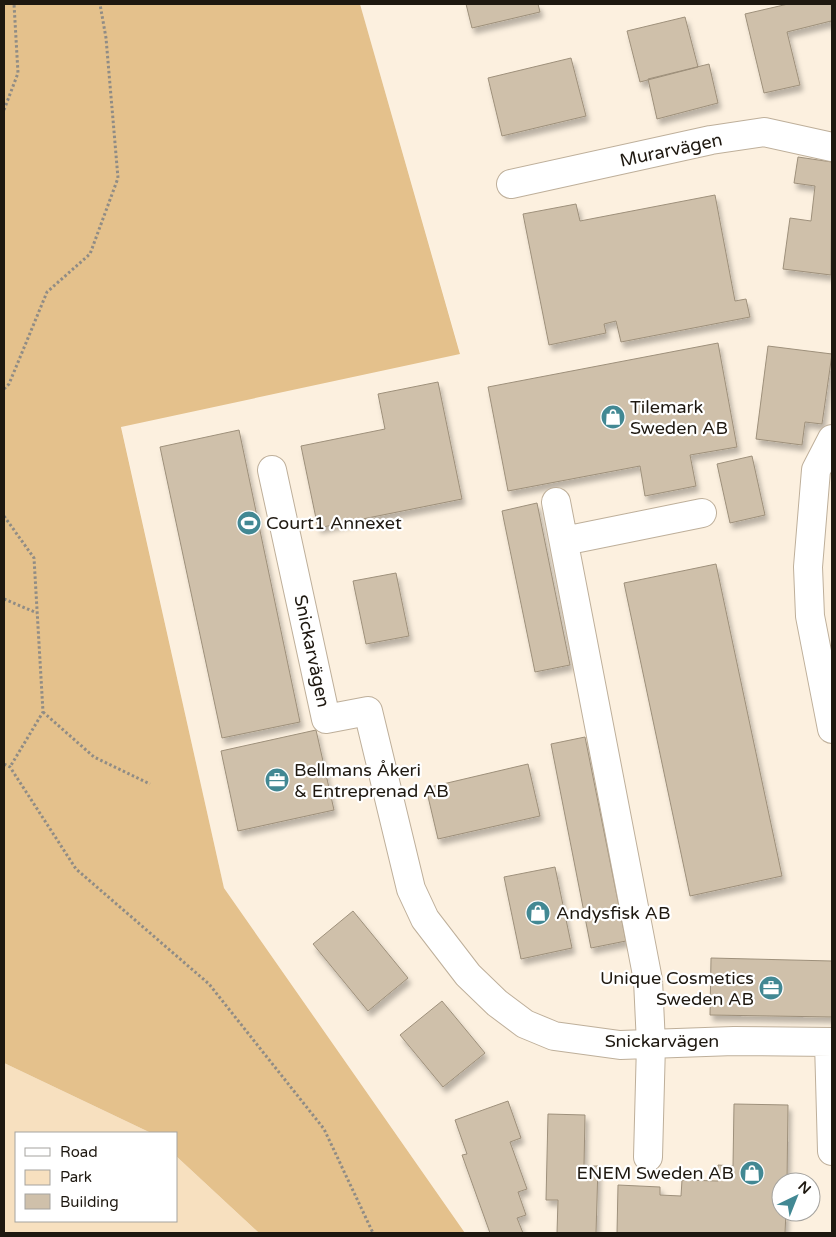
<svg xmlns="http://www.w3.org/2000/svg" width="836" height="1237" viewBox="0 0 836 1237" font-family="'Varela Round',sans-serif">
<defs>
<filter id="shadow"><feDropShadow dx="3" dy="5.5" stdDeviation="2.5" flood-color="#0004"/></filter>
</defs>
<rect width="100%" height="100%" fill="#fefbf6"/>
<path fill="#fcf0df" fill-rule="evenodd" d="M360 4H832V1233H465L224 888 121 426 460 353ZM781 1182H811V1212H781Z"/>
<path fill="#f7e0bf" d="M4 1063 151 1133H16V1221H176V1156L259 1233H4Z"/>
<path fill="#e4c18c" d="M4 4H360L460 354 121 427 224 888 465 1233H259L176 1156V1133H151L4 1063Z"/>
<path fill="#cfc0aa" stroke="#9e907b" filter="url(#shadow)" d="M466 4H538L540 12 472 28Z
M788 4H832V28L831 21 787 32 800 85 764 93 745 14Z
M685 17 698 67 640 82 627 31Z
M571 58 586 116 502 136 488 78Z
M709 64 718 103 657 119 648 79Z
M798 157 832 162 831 275 783 269 790 218 811 221 815 186 794 183Z
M715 195 735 301 746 299 750 317 621 342 616 321 604 324 606 333 549 345 523 214 576 204 580 221Z
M718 343 737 447 690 455 696 486 645 496 640 466 508 491 488 387Z
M768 346 832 354 822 424 805 422 802 445 756 439Z
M438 382 462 499 318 528 301 446 385 429 378 394Z
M239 430 300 722 222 738 160 447Z
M752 456 765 515 730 523 717 464Z
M537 503 570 665 535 672 502 511Z
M716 564 782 876 690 896 624 583Z
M396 573 409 636 366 644 353 581Z
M316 730 334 810 238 831 221 751Z
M585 737 626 941 591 948 551 744Z
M528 764 540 816 438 839 426 788Z
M555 867 572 948 521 959 504 877Z
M353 911 408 978 368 1011 313 944Z
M711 958 832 961V1017L710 1015Z
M442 1001 485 1053 443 1087 400 1035Z
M508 1101 521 1138 510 1142 527 1189 518 1192 526 1215 517 1218 523 1233H490L462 1155 467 1154 455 1120Z
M734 1104 788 1105 787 1182H781V1212H786L785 1233H617L618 1185 660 1187V1195L681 1196 682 1180 718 1181V1165L733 1166Z
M548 1114 585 1115 584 1166H598L596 1233H557L558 1200H546Z"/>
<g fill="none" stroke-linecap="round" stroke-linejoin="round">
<defs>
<path id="minor" d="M511 184 711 140 764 132 832 147
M832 439 816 470 808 567 810 616 832 729
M272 470 326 719 368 711 411 889 425 919 468 975 497 1003 525 1024 554 1036 620 1045 734 1041 832 1042
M556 502 648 980 651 1044 648 1157
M564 541 702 513
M829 1042 832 1151"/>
</defs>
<use href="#minor" stroke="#beaf9a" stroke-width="30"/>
<path stroke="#908c85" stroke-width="3" stroke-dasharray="2.5 2.5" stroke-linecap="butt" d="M4 110 18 73 14 4
M4 389 9 384 47 292 90 254 118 178 106 38 100 4
M4 516 34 558 43 712 10 767
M4 599 37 613
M43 712 94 757 150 784
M4 764 10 767 76 869 209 984 324 1129 373 1233"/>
<use href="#minor" stroke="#fff" stroke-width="28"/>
</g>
<defs>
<symbol id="shop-disc" viewBox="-11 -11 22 22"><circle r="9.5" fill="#428893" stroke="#fff"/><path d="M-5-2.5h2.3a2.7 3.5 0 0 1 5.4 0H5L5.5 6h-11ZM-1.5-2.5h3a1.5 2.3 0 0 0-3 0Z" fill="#fff"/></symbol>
<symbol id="stadium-disc" viewBox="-11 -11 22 22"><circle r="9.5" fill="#428893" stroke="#fff"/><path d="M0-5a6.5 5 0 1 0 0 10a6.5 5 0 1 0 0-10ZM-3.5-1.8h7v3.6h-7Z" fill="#fff"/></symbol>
<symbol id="office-disc" viewBox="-11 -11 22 22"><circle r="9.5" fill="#428893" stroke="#fff"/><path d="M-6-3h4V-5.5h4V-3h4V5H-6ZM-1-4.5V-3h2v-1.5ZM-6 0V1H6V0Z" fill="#fff"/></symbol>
</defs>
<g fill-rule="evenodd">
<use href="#shop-disc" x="599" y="403" width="28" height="28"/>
<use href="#stadium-disc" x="235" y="509" width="28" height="28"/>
<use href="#office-disc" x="263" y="766" width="28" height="28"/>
<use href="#shop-disc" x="524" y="899" width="28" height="28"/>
<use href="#office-disc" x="757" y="974" width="28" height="28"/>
<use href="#shop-disc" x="738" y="1159" width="28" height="28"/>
</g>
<g text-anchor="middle" stroke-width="4.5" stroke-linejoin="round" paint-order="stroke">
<g font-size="18" fill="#1e1810" stroke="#fff">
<text transform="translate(671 150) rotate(-12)" y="6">Murarvägen</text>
<text transform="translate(312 651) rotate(78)" y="6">Snickarvägen</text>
<text x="662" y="1047">Snickarvägen</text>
</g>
<g font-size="18" fill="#1e1810" stroke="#fff" text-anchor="start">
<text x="630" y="413">Tilemark<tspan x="630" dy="21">Sweden AB</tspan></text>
<text x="266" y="529">Court1 Annexet</text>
<text x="294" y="776">Bellmans Åkeri<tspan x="294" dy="21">&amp; Entreprenad AB</tspan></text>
<text x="556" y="919">Andysfisk AB</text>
<text x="754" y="984" text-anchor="end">Unique Cosmetics<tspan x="754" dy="21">Sweden AB</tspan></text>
<text x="734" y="1179" text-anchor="end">ENEM Sweden AB</text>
</g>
</g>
<rect width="836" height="1237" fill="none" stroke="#1e1810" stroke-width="10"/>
<rect x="15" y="1132" width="162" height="90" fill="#ffffff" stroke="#a5a39f"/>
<rect x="25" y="1148" width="25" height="8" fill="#ffffff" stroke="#a5a39f"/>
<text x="60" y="1157" font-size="15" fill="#1e1810">Road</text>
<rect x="25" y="1170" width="25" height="15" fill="#f7e0bf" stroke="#a5a39f"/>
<text x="60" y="1182" font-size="15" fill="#1e1810">Park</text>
<rect x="25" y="1194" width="25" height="15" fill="#cfc0aa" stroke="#a5a39f"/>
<text x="60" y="1207" font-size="15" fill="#1e1810">Building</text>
<g transform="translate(796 1197) rotate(43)"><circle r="24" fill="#ffffff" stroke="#a5a39f"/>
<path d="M0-4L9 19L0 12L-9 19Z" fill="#428893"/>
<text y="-8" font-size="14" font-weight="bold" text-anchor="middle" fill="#1e1810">N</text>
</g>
</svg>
